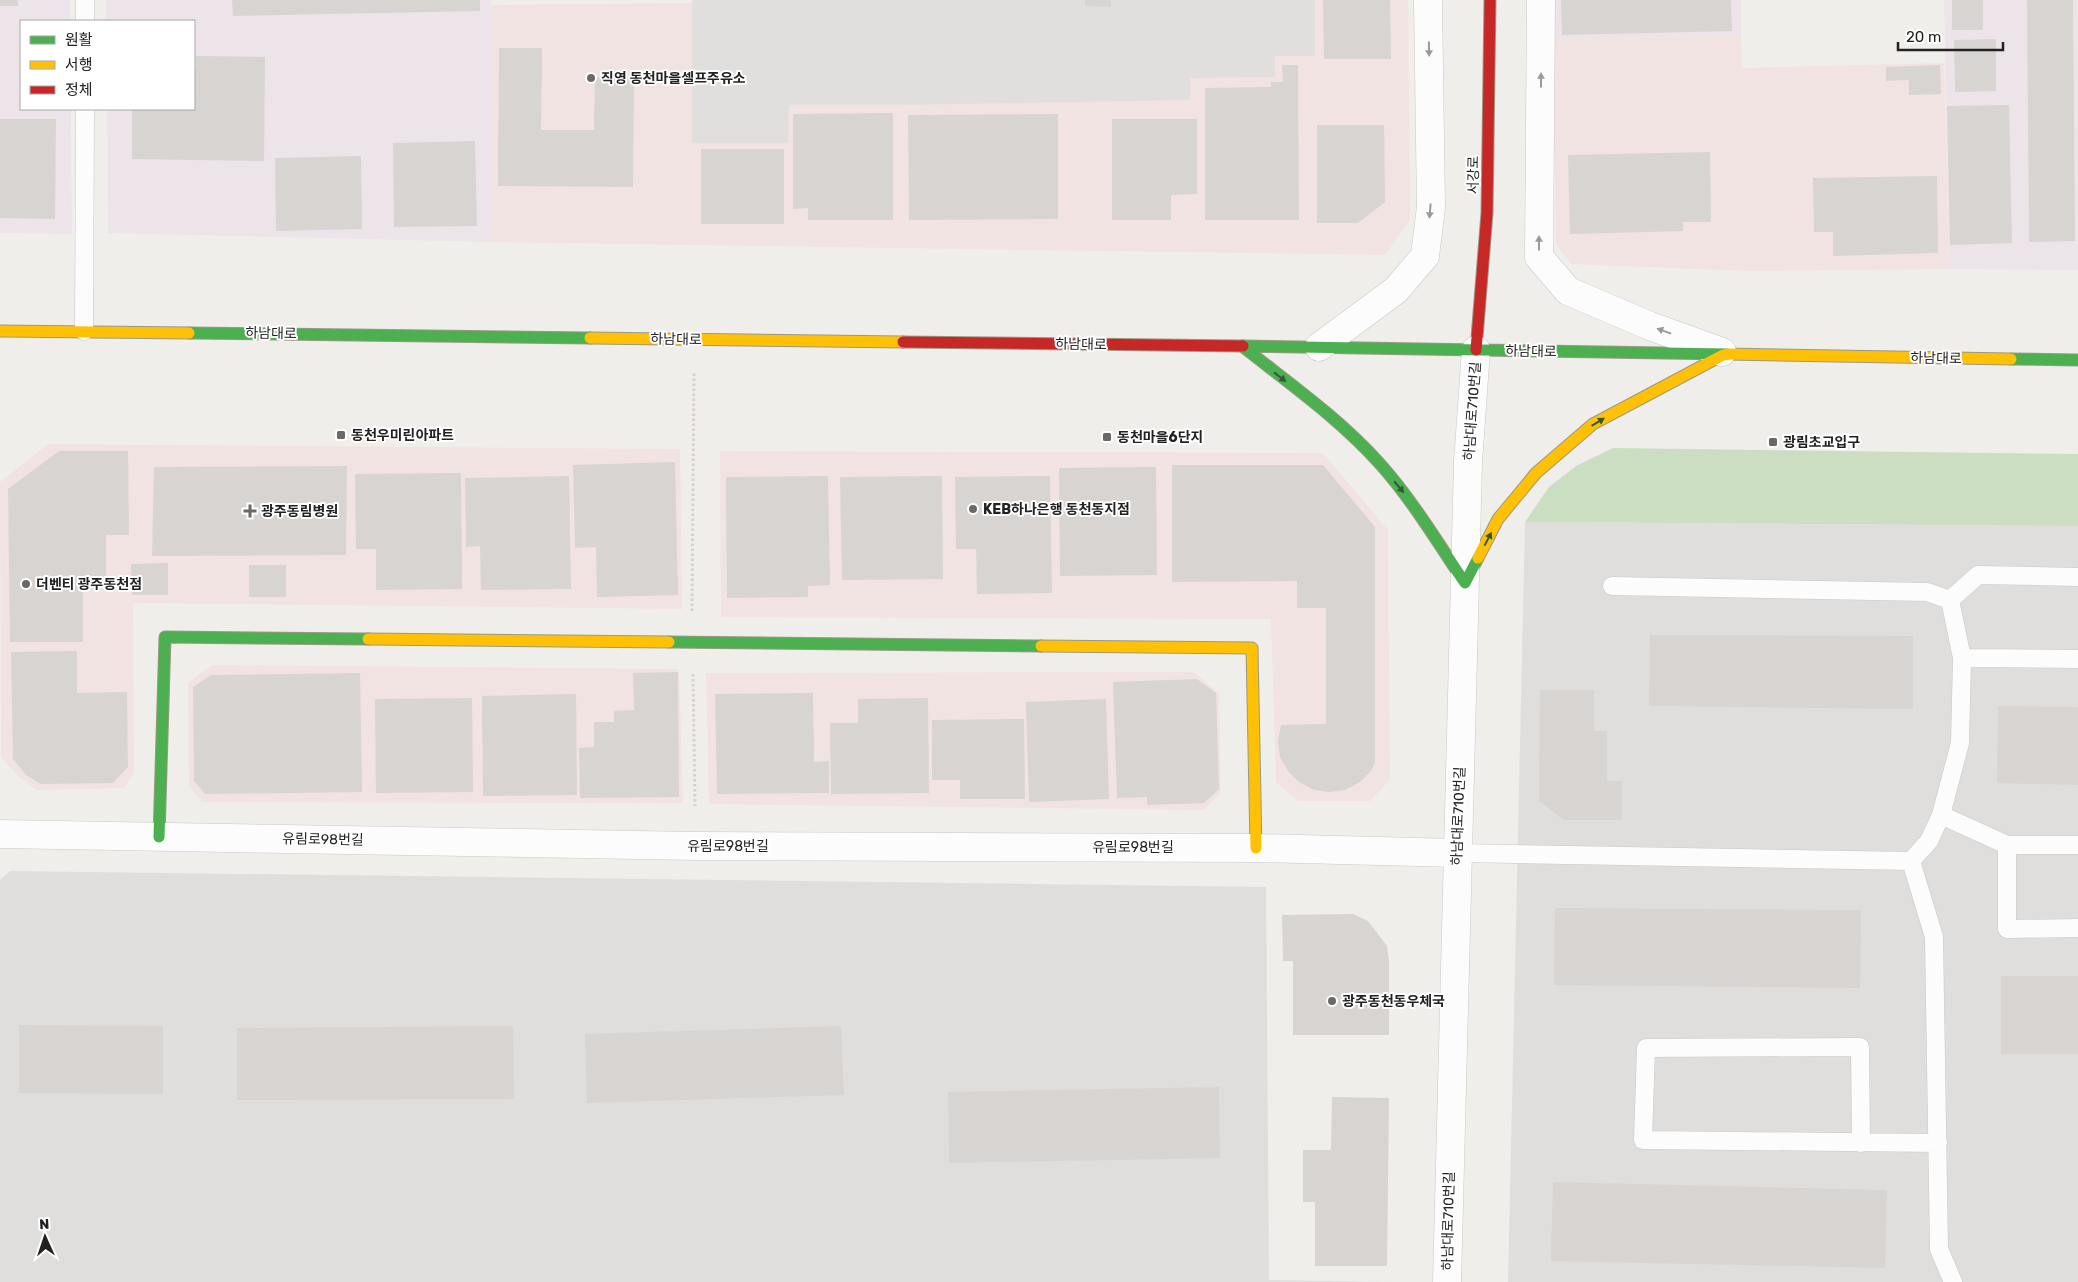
<svg xmlns="http://www.w3.org/2000/svg" width="2078" height="1282" viewBox="0 0 2078 1282" font-family="Rubik,'Noto Sans KR',sans-serif">
<rect width="100%" height="100%" fill="#f0eeeb"/>
<path fill="#dfdedc" d="M1525 522 2078 526V1282H1508Z
M10 871 1266 887 1269 1280 1389 1282H0V880Z"/>
<path fill="#f1e3e1" d="M692 0H1408L1410 220 1385 255 491 242V5L691 3Z
M1741 35 1742 68 1944 63 1949 269 1748 271 1571 264 1556 244 1553 41Z
M48 444 680 449 682 609 133 603 134 773 124 788 36 790 18 776 1 757 0 482Z
M720 451 1323 453 1388 530 1390 780 1370 801H1298L1276 782 1271 619 721 617Z
M212 665 679 669 683 803 202 802 189 787 188 683Z
M1194 672 1219 693 1221 792 1204 810 709 804 706 673Z"/>
<path fill="#ede4e9" d="M0 0H70V21H21V109H71L72 234 0 233Z
M106 0H491V242L108 233 107 109H194V21H106Z
M1553 0H1741V35L1553 41Z
M1944 0H2078V270L1949 269Z"/>
<path fill="#cbdec1" d="M1613 448 2078 454V526L1525 522 1549 487 1576 466Z"/>
<path fill="#e0dfde" d="M692 0H1315V56H1275V77L1190 78V100L895 105H789L788 143H692Z"/>
<path fill="#d7d4d2" d="M0 0H18V6H0Z
M232 0H480V11L233 16Z
M1085 0H1111V7L1085 6Z
M1323 0H1390L1391 59H1324Z
M1561 0H1731L1732 31 1562 35Z
M1952 0H1983V30H1952Z
M2027 0H2073L2075 241 2029 242Z
M1996 39V91L1955 92 1954 40Z
M499 48H542L541 130H594L595 77H634L633 187 498 186Z
M196 56 265 57 264 161 132 159V109H194V69H196Z
M1282 65H1298L1299 220H1205V88L1271 87V82H1283Z
M1940 65 1941 94 1909 95V80L1886 81V67Z
M2009 105 2012 243 1950 245 1947 106Z
M893 113V220H808V208L793 209V114Z
M1058 114V219L909 220 908 115Z
M0 119H56L55 219 0 218Z
M1112 119H1197V194L1171 195V220H1112Z
M1317 125H1384L1385 202 1358 223H1317Z
M475 141 477 226 394 227 393 143Z
M701 149H784V224H701Z
M1710 152 1711 222H1683V231L1570 234 1568 155Z
M361 156 362 229 276 231 275 158Z
M1937 176 1938 253 1833 256V232H1814L1813 178Z
M59 451H128L129 535H106V585H83V642H10L8 489Z
M675 462 678 595 597 597 596 547 575 548 573 465Z
M1172 465H1323L1375 527V763L1371 771 1360 782 1345 790 1330 792 1314 790 1299 782 1288 771 1280 757 1278 741 1281 725 1326 724V608H1297V581L1172 582Z
M347 466 346 555 152 556 154 467Z
M1156 467 1157 575 1060 576 1059 468Z
M461 473 462 589 376 590V549H356L355 474Z
M569 476 571 589 481 590 480 546 466 547 465 478Z
M828 476 830 585 808 586V597L727 598 726 477Z
M942 476 943 579 842 580 840 477Z
M1050 476 1052 593 977 594 976 549H956L955 477Z
M168 563V595H132L131 564Z
M249 565H286V597H249Z
M1650 635 1913 636V709L1649 706Z
M77 651V693L127 692 128 767 113 783 41 784 26 775 13 759 11 652Z
M678 672 679 797 580 798 579 748 594 747V722H614V711L634 710 633 673Z
M360 673 362 792 205 794 194 781 193 687 211 675Z
M1197 679 1216 693 1219 789 1204 803 1147 805V797L1117 798 1113 682Z
M1540 690H1594V731H1607V781H1622V820H1564L1539 801Z
M813 693 814 762 829 761V793L717 794 715 694Z
M576 694 577 795 483 796 482 696Z
M472 698 473 792 376 793 375 699Z
M928 698 929 793 831 794 830 723H858V699Z
M1106 699 1109 799 1029 802 1026 702Z
M1998 706 2078 707V785L1997 783Z
M1024 719 1025 799H960V780H932V720Z
M1555 908 1861 910 1860 988 1554 985Z
M1353 914 1368 921 1387 946 1389 961V1035H1293V961H1283L1282 915Z
M2001 976H2078V1054H2001Z
M19 1025 163 1026V1094L19 1093Z
M513 1026 514 1099 237 1100V1028Z
M841 1026 844 1095 587 1103 585 1034Z
M1219 1087 1220 1158 949 1163 948 1092Z
M1332 1097 1389 1098 1387 1266H1315V1202H1303V1150H1331Z
M1553 1182 1887 1190 1885 1268 1551 1261Z"/>
<g fill="none" stroke-linecap="round" stroke-linejoin="round">
<defs>
<path id="lane" d="M85 21V0
M84 331 85 109
M1612 586 1927 592 1950 600
M1950 600 1978 575 2078 577
M1962 658 2078 659
M1941 815 2007 845
M2078 845H2007V929L2078 928
M1457 853 1911 861 1934 937 1939 1249 1953 1282
M1911 861 1929 841 1941 815 1960 743 1962 658 1950 600
M1861 1143 1860 1047 1646 1048 1643 1140 1938 1143"/>
<path id="street" d="M1541 0 1539 257 1568 291 1650 326 1722 352
M1319 347 1396 290 1425 256 1431 207 1428 0
M0 834 695 846 1256 848 1457 853
M1447 1282 1468 462 1476 350"/>
<path id="fast" d="M189 333 590 338
M1242 346C1290 384 1340 419 1381 465 1413 501 1438 543 1465 583L1478 558
M1243 346 1727 354
M2011 359 2078 360
M669 642 1041 646
M159 837 165 637 368 639"/>
<path id="slow" d="M0 331 189 333
M590 338 903 342
M1727 354 2011 359
M1478 558 1498 519 1536 473 1593 424 1723 355
M368 639 669 642
M1041 646 1252 648 1256 848"/>
<path id="jam" d="M903 342 1243 346
M1476 350 1487 213 1490 0"/>
</defs>
<use href="#lane" stroke="#c9c8c7" stroke-width="19"/>
<use href="#street" stroke="#c9c8c7" stroke-width="29"/>
<use href="#fast" stroke="#999a82" stroke-width="13"/>
<use href="#slow" stroke="#999a82" stroke-width="13"/>
<use href="#jam" stroke="#999a82" stroke-width="13"/>
<path stroke="#dccecd" stroke-width="3" stroke-dasharray="2.5 2.5" stroke-linecap="butt" d="M692 611 694 372
M693 674 695 806"/>
<use href="#lane" stroke="#fdfcfc" stroke-width="18"/>
<use href="#street" stroke="#fdfcfc" stroke-width="28"/>
<use href="#fast" stroke="#4caf50" stroke-width="11"/>
<use href="#slow" stroke="#ffc107" stroke-width="11"/>
<use href="#jam" stroke="#c62828" stroke-width="11"/>
</g>
<defs><path id="oneway-solid" d="M-6-.8H1V-3.2L6.5 0L1 3.2V.8H-6Z" transform="scale(1.25)"/></defs>
<g fill="#9a9a9a">
<use href="#oneway-solid" transform="translate(1429 49) rotate(89)"/>
<use href="#oneway-solid" transform="translate(1541 80) rotate(-90)"/>
<use href="#oneway-solid" transform="translate(1430 211) rotate(95)"/>
<use href="#oneway-solid" transform="translate(1539 243) rotate(-90)"/>
<use href="#oneway-solid" transform="translate(1664 331) rotate(-160)"/>
</g>
<g fill="#335a34">
<use href="#oneway-solid" transform="translate(1280 377) rotate(38)"/>
<use href="#oneway-solid" transform="translate(1598 422) rotate(-31)"/>
<use href="#oneway-solid" transform="translate(1399 487) rotate(50)"/>
<use href="#oneway-solid" transform="translate(1488 539) rotate(-62)"/>
</g>
<g fill="#6a6968" stroke="#fff" stroke-width="2">
<circle cx="591" cy="78" r="5"/>
<rect x="336" y="430" width="10" height="10" rx="2.5"/>
<rect x="1102" y="432" width="10" height="10" rx="2.5"/>
<rect x="1768" y="437" width="10" height="10" rx="2.5"/>
<circle cx="973" cy="509" r="5"/>
<path d="M247.5 503.5h5v5h5v5h-5v5h-5v-5h-5v-5h5z"/>
<circle cx="26" cy="584" r="5"/>
<circle cx="1332" cy="1001" r="5"/>
</g>
<g text-anchor="middle" stroke-width="4" stroke-linejoin="round" paint-order="stroke">
<g font-size="14" font-weight="bold" fill="#222" stroke="#fff" text-anchor="start">
<text x="601" y="83">직영 동천마을셀프주유소</text>
<text x="351" y="440">동천우미린아파트</text>
<text x="1117" y="442">동천마을6단지</text>
<text x="1783" y="447">광림초교입구</text>
<text x="983" y="514">KEB하나은행 동천동지점</text>
<text x="261" y="516">광주동림병원</text>
<text x="36" y="589">더벤티 광주동천점</text>
<text x="1342" y="1006">광주동천동우체국</text>
</g>
<g font-size="14" fill="#222" stroke="#fff">
<text transform="translate(1473 175) rotate(-89)" y="5">서강로</text>
<text transform="translate(271 333) rotate(1)" y="5">하남대로</text>
<text transform="translate(676 339) rotate(1)" y="5">하남대로</text>
<text transform="translate(1081 344) rotate(1)" y="5">하남대로</text>
<text transform="translate(1531 351) rotate(1)" y="5">하남대로</text>
<text transform="translate(1936 358) rotate(1)" y="5">하남대로</text>
<text transform="translate(1472 411) rotate(-86)" y="5">하남대로710번길</text>
<text transform="translate(1458 816) rotate(-88)" y="5">하남대로710번길</text>
<text transform="translate(323 839) rotate(1)" y="5">유림로98번길</text>
<text x="728" y="851">유림로98번길</text>
<text x="1133" y="852">유림로98번길</text>
<text transform="translate(1448 1221) rotate(-89)" y="5">하남대로710번길</text>
</g>
</g>
<rect x="20" y="20" width="175" height="90" fill="#ffffff" stroke="#a7a7a7"/>
<rect x="30" y="36" width="25" height="8" fill="#4caf50" stroke="#a7a7a7"/>
<text x="65" y="45" font-size="15" fill="#222222">원활</text>
<rect x="30" y="61" width="25" height="8" fill="#ffc107" stroke="#a7a7a7"/>
<text x="65" y="70" font-size="15" fill="#222222">서행</text>
<rect x="30" y="86" width="25" height="8" fill="#c62828" stroke="#a7a7a7"/>
<text x="65" y="95" font-size="15" fill="#222222">정체</text>
<g transform="translate(45 1237) rotate(357)" stroke="#ffffff" stroke-width="4" paint-order="stroke">
<path d="M0-4L9 19L0 12L-9 19Z" fill="#222222"/>
<text y="-8" font-size="14" font-weight="bold" text-anchor="middle" fill="#222222">N</text>
</g>
<path d="M1898 42v8h105v-8" fill="none" stroke="#222222" stroke-width="2.5"/>
<text x="1906" y="42" font-size="15" fill="#222222" stroke="#ffffff" stroke-width="4" paint-order="stroke">20 m</text>
</svg>
